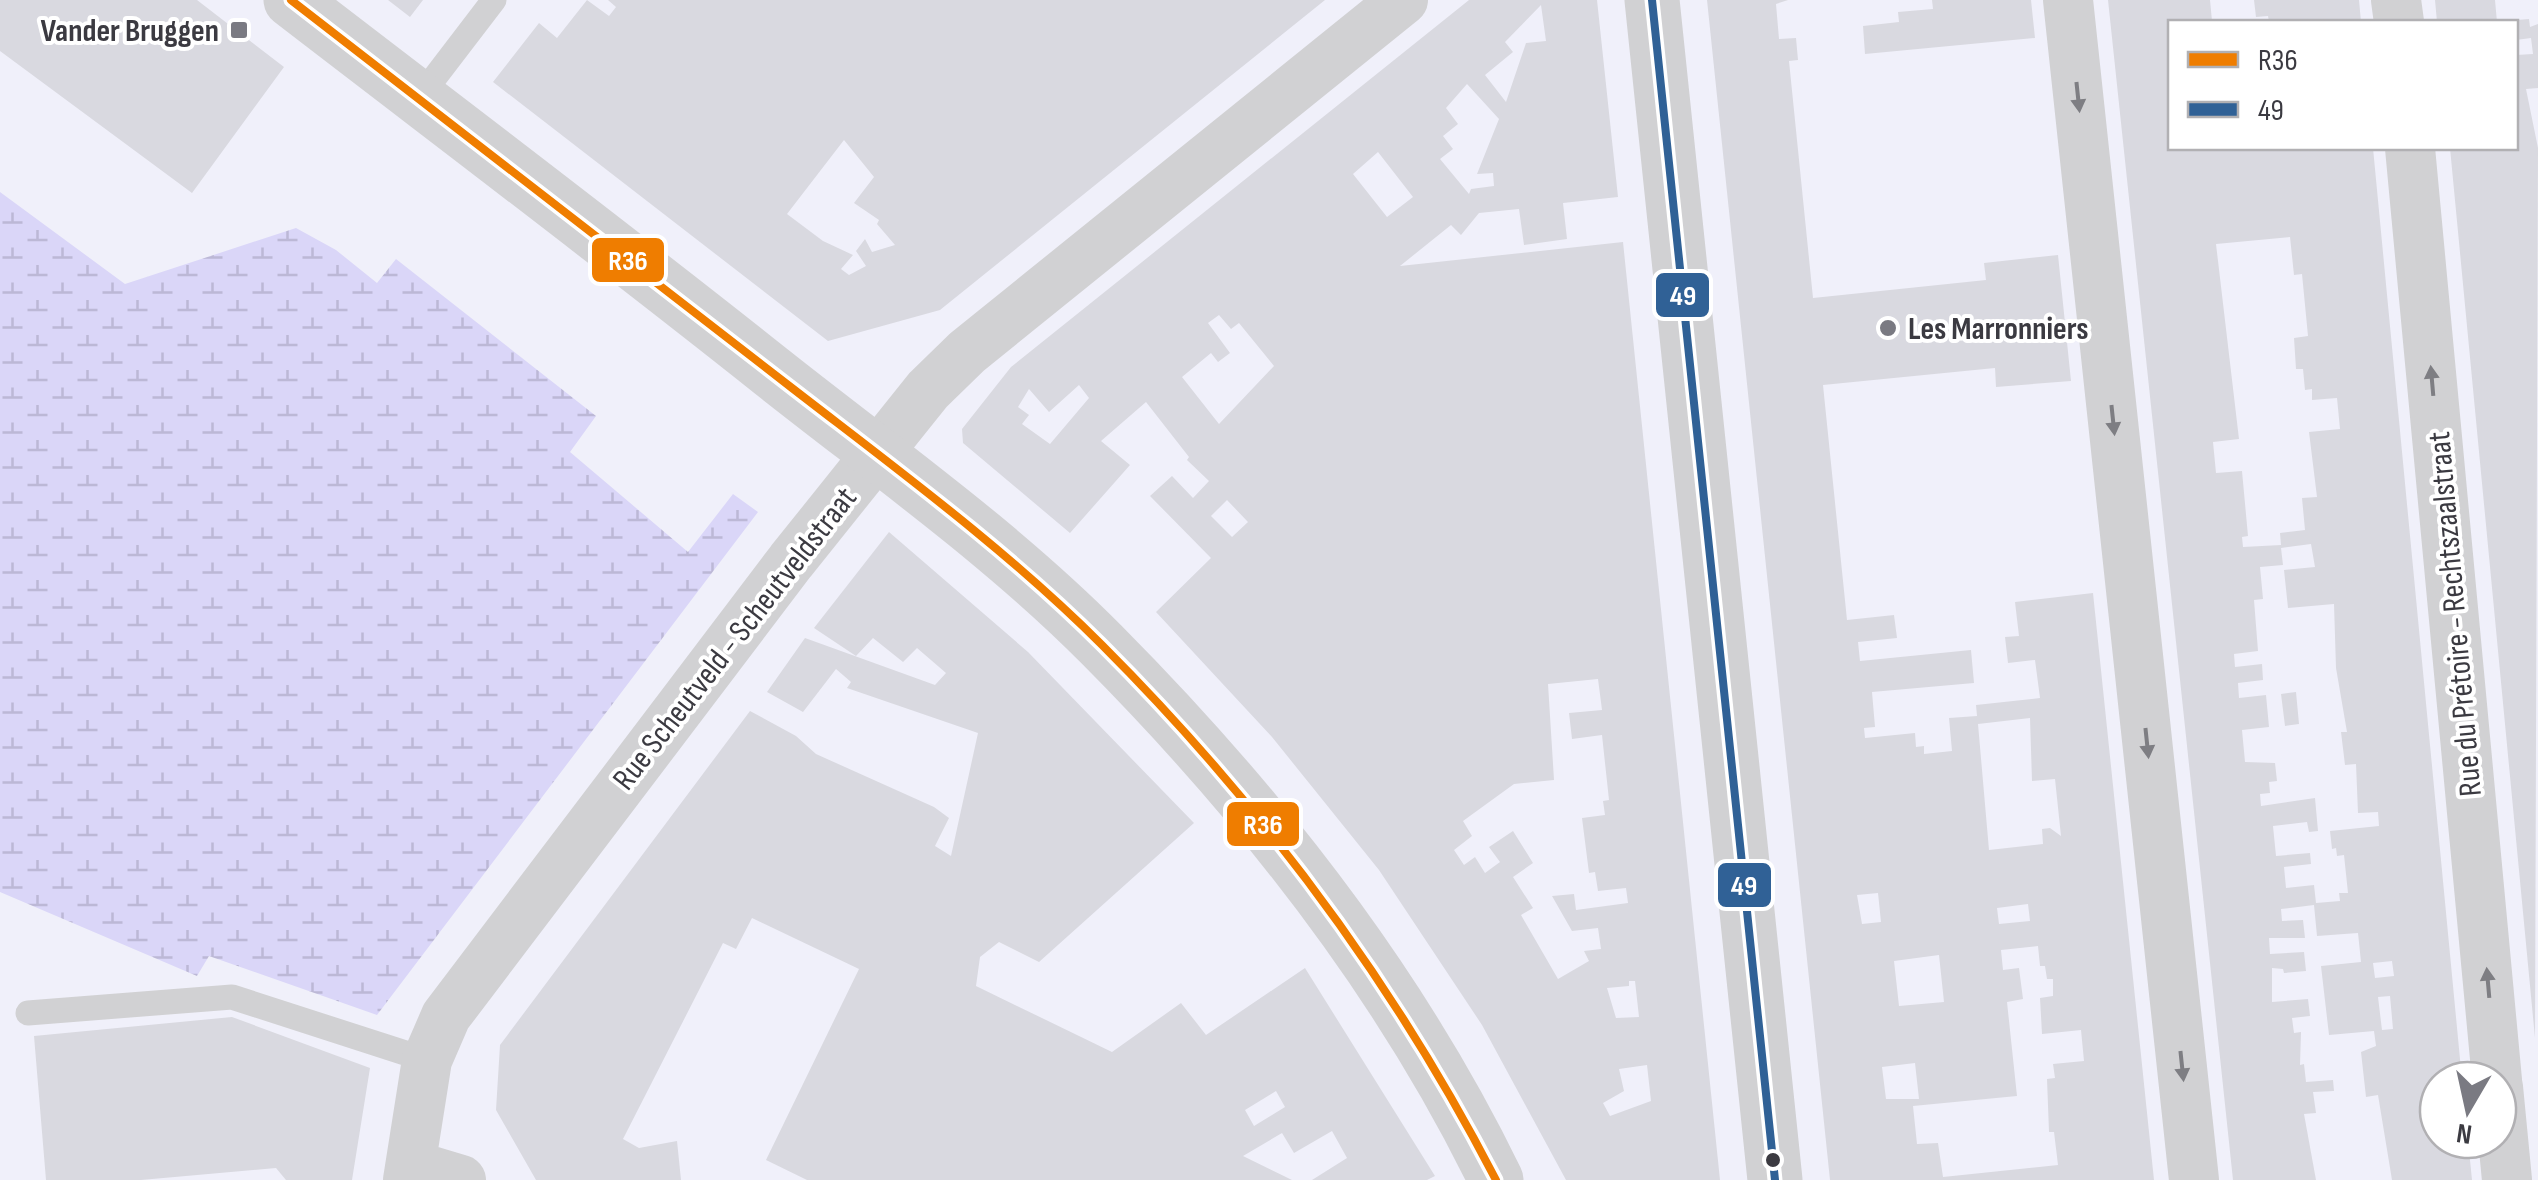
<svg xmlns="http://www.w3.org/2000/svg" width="2538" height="1180" viewBox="0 0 2538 1180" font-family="'Sofia Sans Condensed',sans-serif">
<defs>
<pattern id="wetland-marsh" width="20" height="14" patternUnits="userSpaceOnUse" patternTransform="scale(2.5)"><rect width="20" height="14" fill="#dad6f8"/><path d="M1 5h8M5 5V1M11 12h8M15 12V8" fill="none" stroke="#bcb8d6"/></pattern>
</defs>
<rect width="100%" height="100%" fill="#f0f0fa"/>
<path fill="url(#wetland-marsh)" d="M0 192 125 284 296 228 336 250 377 283 396 259 596 416 570 452 688 552 733 494 758 512 377 1015 209 956 197 976 0 892Z"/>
<path fill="#d9d9e0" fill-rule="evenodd" d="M0 0H197L284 67 192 193 0 51Z
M388 0H423L410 17Z
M587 0 609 16 616 7 608 0H1325L940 310 828 341 493 82 539 23 557 38ZM844 140 874 177 854 203 879 220 877 224 895 245 872 252 865 239 856 251 866 266 849 275 841 269 853 255 823 241 787 214Z
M1469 0H1597L1618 197 1563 203 1567 239 1524 245 1519 209 1479 213 1461 235 1451 225 1400 266 1623 242 1720 1180H1566L1482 1025 1379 870 1272 737 1156 612 1211 558 1150 496 1172 476 1193 498 1209 481 1187 460 1189 457 1146 402 1101 441 1130 465 1070 533 963 443 962 429 1011 367ZM1541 5 1546 41 1526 43 1506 102 1485 75 1513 52 1505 42ZM1467 84 1499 119 1477 174 1493 173 1494 186 1471 189 1469 194 1440 159 1453 149 1443 136 1458 124 1446 108ZM1378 152 1413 197 1387 217 1353 174ZM1219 315 1231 329 1239 323 1274 366 1219 424 1182 377 1211 353 1218 362 1230 353 1208 323ZM1079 385 1089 398 1050 444 1022 424 1029 415 1018 407 1029 389 1049 412ZM1227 500 1248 522 1232 537 1211 516ZM1598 679 1602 710 1569 713 1572 739 1602 735 1609 800 1603 801 1605 815 1582 818 1589 873 1595 872 1598 891 1626 888 1628 903 1576 910 1574 894 1552 896 1572 931 1598 928 1601 949 1584 951 1589 961 1558 979 1521 915 1533 908 1513 877 1533 863 1513 831 1489 847 1500 862 1485 873 1475 857 1464 865 1454 850 1472 836 1463 821 1514 784 1554 780 1548 684ZM1629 981H1635L1639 1017 1616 1018 1607 988 1629 986ZM1647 1065 1651 1101 1610 1116 1603 1103 1624 1091 1619 1069Z
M1707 0H1788L1776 4 1779 39 1796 38 1798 60 1789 61 1813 298 1986 280 1984 263 2058 255 2071 381 1996 387 1995 368 1823 385 1847 620 1894 615 1897 638 1858 642 1860 661 1971 650 1974 683 1872 692 1875 727 1864 728 1865 738 1915 733 1916 747 1924 746V754L1952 751 1949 718 1977 716 1976 705 2040 698 2035 660 2008 663 2005 637 2019 636 2015 602 2093 593 2154 1180H1830ZM2030 718 2032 781 2055 779 2061 836 2050 828 2042 829 2043 844 1989 850 1978 724ZM1878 893 1881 922 1862 924 1857 895ZM2028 904 2030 921 1999 924 1997 908ZM2038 946 2040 966H2045L2047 979H2053V996L2040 998 2042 1034 2081 1030 2084 1061 2053 1064 2055 1078 2047 1079 2049 1132H2054L2058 1165 1943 1177 1938 1143 1917 1144 1913 1106 2017 1096 2007 1002 2023 999 2019 968 2003 970 2001 950ZM1939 955 1944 1002 1899 1006 1894 961ZM1915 1063 1919 1099H1886L1882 1067Z
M1932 0H2031L2035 38 1865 54 1863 26 1899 22 1898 12 1933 9Z
M2108 0H2210L2212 21 2170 22V148H2373L2462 1080H2438V1140H2468L2472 1180H2392L2378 1095 2366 1097 2361 1052 2376 1046 2374 1031 2329 1035 2321 966 2361 962 2358 933 2317 936 2314 905 2281 909 2282 921 2303 920 2305 938H2269L2270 954 2304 952 2306 971 2284 973 2283 969 2272 968V1002L2308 999 2310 1016 2292 1018 2294 1033 2301 1032 2300 1065 2304 1064 2306 1082 2333 1080 2334 1091 2313 1092 2316 1113 2304 1114 2316 1180H2233ZM2290 237 2294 275 2302 274 2308 336 2294 338 2296 369H2303L2305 390 2312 389V400L2337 398 2340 429 2309 432 2317 497 2302 498 2305 530 2280 533 2281 545 2243 547 2242 537 2248 536 2242 471 2216 473 2213 442 2239 439 2216 244ZM2311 544 2315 567 2284 570 2288 608 2334 604 2336 668 2347 732H2341L2345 765 2356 764 2358 813 2378 812 2379 826 2330 831 2332 849 2336 848 2337 856 2344 855 2348 893H2339L2340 901 2316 903 2314 885 2286 888 2284 867 2311 864 2310 853 2276 856 2273 826 2307 822 2309 832 2318 831 2315 798 2261 806 2260 794 2270 793 2269 782 2277 781 2275 763 2245 762 2242 730 2269 727 2266 695 2239 698 2238 683 2263 680 2262 664 2235 667 2234 654 2258 651 2254 600 2263 599 2260 567 2283 565 2281 548ZM2392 961 2394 976 2375 978 2373 963ZM2390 996 2393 1029 2382 1030 2378 997Z
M2254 0H2359L2361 22H2269L2268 16 2256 17Z
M2435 0H2495L2497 22H2437Z
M2529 19 2530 27 2538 24V88L2526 89 2538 148 2535 1038 2450 148H2516V55L2533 54 2531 38 2516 40V20Z
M889 532 1028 652 1194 823 1039 962 999 942 980 957 976 986 1112 1052 1181 1003 1206 1035 1305 968 1435 1176 1427 1180H1312L1347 1158 1332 1131 1294 1153 1282 1133 1243 1156 1292 1180H807L766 1160 859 969 752 918 736 949 723 943 623 1139 639 1148 677 1141 681 1180H536L496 1110 500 1045 750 711 796 736 816 754 934 807 949 818 935 846 951 856 978 733 847 688 851 682 836 669 803 712 767 692 805 638 935 685 946 673 917 648 903 662 873 638 856 656 814 628ZM1276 1091 1285 1107 1254 1126 1245 1110Z
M2296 692 2299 724 2285 726 2281 694Z
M232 1017 370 1068 352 1180H286L276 1168 141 1180H46L34 1036Z"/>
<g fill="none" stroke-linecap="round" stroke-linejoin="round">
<path stroke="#d1d1d3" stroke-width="25" d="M419 98 494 0
M28 1013 232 997 427 1060"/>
<path stroke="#d1d1d3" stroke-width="50" d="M2068 0 2194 1180
M2396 0 2399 22
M2410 148 2497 1080
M2498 1087 2507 1180
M411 1165 461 1180
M408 1180 427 1060 446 1016 791 561 928 390 967 352 1403 0"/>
<path stroke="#d1d1d3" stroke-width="55" d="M291 0C452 124 614 246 772 372 883 460 1001 543 1102 645 1256 800 1400 982 1496 1180
M1652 0 1775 1180"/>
<defs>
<path id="bus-1" d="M291 0C459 129 626 258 792 388 898 470 1007 550 1102 645 1260 803 1393 981 1496 1180"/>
<path id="bus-2" d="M1652 0 1775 1180"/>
</defs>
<use href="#bus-1" stroke="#fff" stroke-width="15"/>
<use href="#bus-2" stroke="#fff" stroke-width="15"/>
<use href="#bus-1" stroke="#ef7d00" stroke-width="8"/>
<use href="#bus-2" stroke="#306196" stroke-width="8"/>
</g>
<defs><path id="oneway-solid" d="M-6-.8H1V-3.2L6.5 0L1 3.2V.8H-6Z" transform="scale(2.5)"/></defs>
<g fill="#7e7e83">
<use href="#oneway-solid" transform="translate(2078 97) rotate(84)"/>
<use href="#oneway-solid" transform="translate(2432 381) rotate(-95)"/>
<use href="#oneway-solid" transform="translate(2113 420) rotate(84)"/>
<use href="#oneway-solid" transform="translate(2147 743) rotate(84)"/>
<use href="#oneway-solid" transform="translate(2488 983) rotate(-95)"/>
<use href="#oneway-solid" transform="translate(2182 1066) rotate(84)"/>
</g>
<g fill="#7a7a82" stroke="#fff" stroke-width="4">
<rect x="229" y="20" width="20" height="20" rx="5"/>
<circle cx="1888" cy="328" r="10"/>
</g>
<circle fill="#3b3a41" stroke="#fff" stroke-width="4" cx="1773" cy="1160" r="9"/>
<g text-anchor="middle" stroke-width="8" stroke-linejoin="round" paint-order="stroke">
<g font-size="32" font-weight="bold" fill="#3b3a41" stroke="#fff" text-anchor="end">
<text x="219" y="41">Vander Bruggen</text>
<text x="1908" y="339" text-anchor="start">Les Marronniers</text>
</g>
<g font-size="32" fill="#3b3a41" stroke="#fff">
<text transform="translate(2454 614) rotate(-95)" y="11">Rue du Prétoire - Rechtszaalstraat</text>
<text transform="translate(734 638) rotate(-52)" y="11">Rue Scheutveld - Scheutveldstraat</text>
</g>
</g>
<g stroke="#fff" stroke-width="4">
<rect x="590" y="236" width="76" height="48" rx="10" fill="#ef7d00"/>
<rect x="1654" y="271" width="57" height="48" rx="10" fill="#306196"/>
<rect x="1225" y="800" width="76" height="48" rx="10" fill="#ef7d00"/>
<rect x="1716" y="861" width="57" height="48" rx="10" fill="#306196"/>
</g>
<g font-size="28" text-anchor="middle" font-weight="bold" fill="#fff">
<text x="628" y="270">R36</text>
<text x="1683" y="305">49</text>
<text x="1263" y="834">R36</text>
<text x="1744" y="895">49</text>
</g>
<rect x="2168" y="20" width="350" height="130" fill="#ffffff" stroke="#b1b0b3" stroke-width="2.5"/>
<rect x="2188" y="52" width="50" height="15" fill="#ef7d00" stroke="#b1b0b3" stroke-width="2.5"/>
<text x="2258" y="70" font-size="30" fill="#3b3a41">R36</text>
<rect x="2188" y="102" width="50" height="15" fill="#306196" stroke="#b1b0b3" stroke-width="2.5"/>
<text x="2258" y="120" font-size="30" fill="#3b3a41">49</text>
<g transform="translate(2468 1110) rotate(189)"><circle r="48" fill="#ffffff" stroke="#b1b0b3" stroke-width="2.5"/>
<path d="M0-8L18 38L0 25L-18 38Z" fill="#7a7a82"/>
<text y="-15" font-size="28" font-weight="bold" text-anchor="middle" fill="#3b3a41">N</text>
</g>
</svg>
